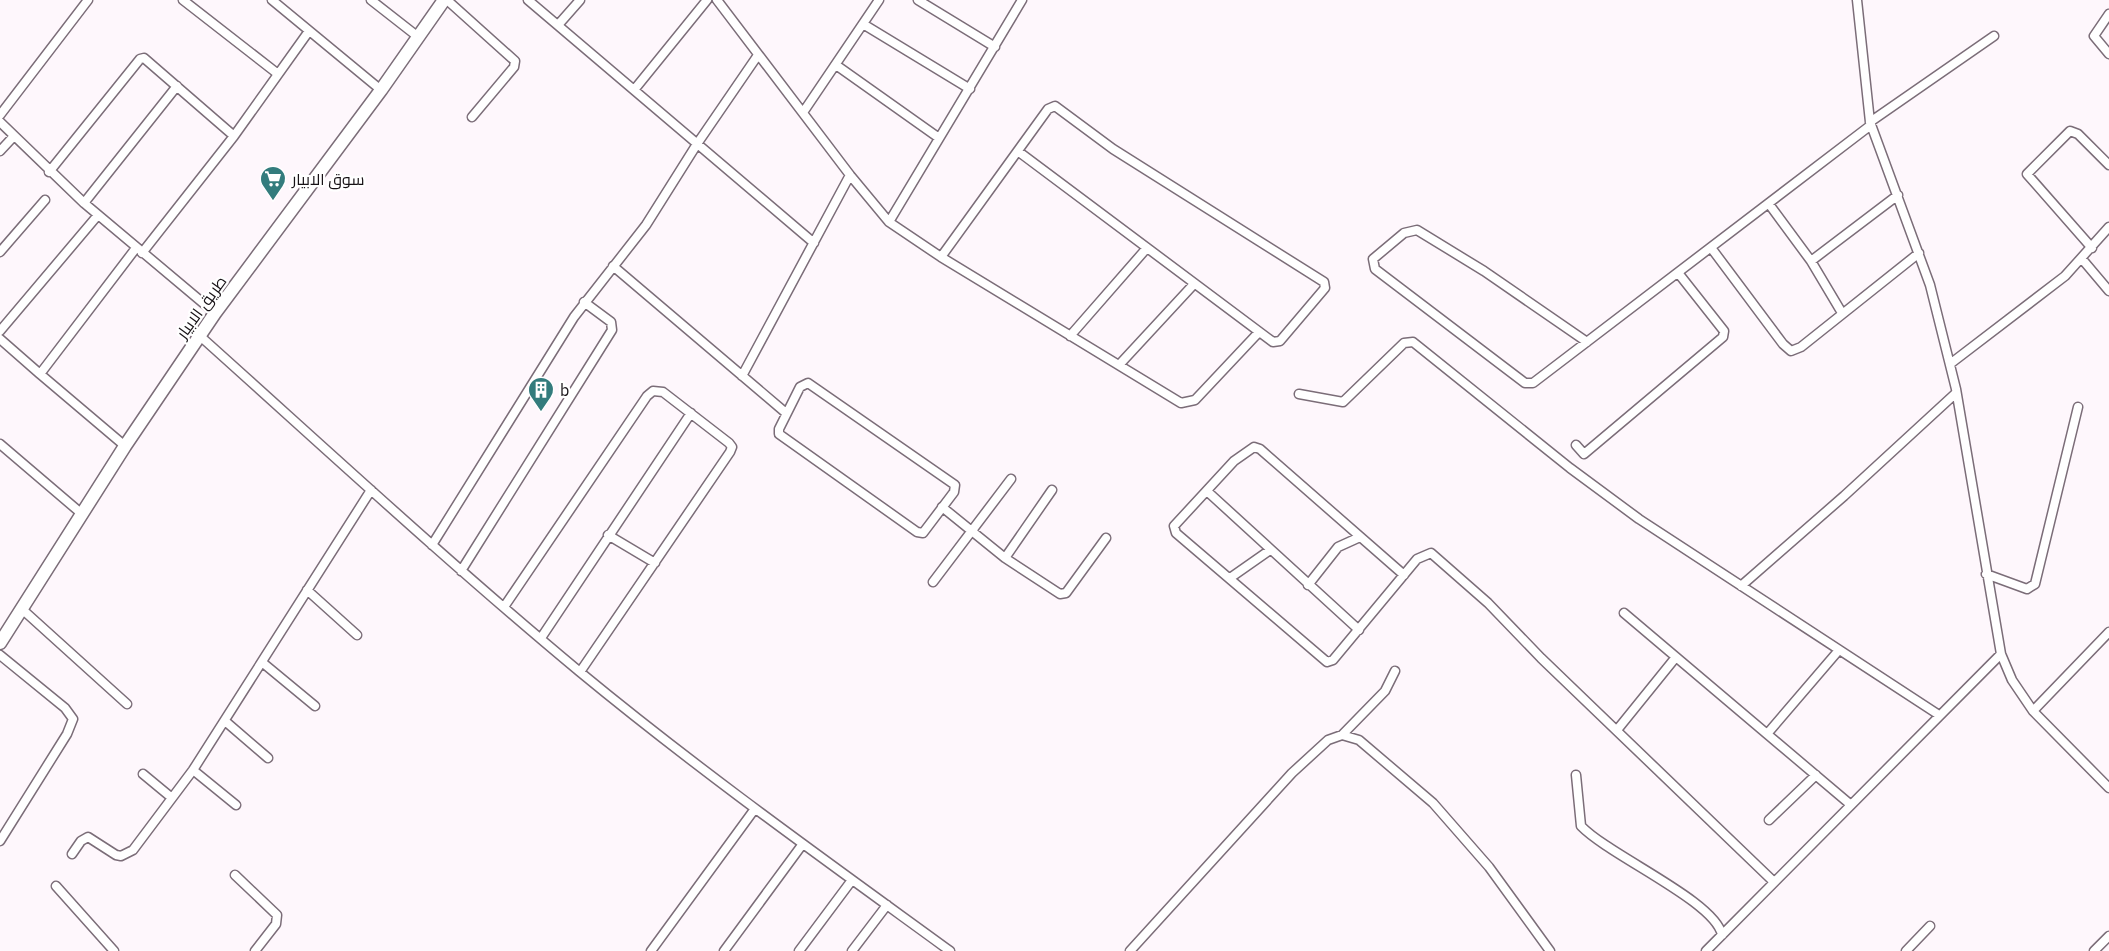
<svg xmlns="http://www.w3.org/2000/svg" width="2109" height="951" viewBox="0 0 2109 951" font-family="'IBM Plex Sans',Cairo,sans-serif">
<rect width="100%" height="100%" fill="#fef7fc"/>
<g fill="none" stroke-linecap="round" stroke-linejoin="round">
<defs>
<path id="street" d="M183 0 278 74
M272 0 381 90
M371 0 417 36
M447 0 515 61 514 67 472 117
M528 0 814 243
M717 0 850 175 889 222 941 257 1181 403 1195 400 1259 332
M918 0 995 47
M1857 0 1870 122 1930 285 1956 389 2001 654 2012 680 2033 711 2109 788
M2109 14 2094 36 2109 54
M863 24 970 89
M558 25 580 0
M836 65 939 138
M634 90 707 0
M804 111 879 0
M0 115 88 0
M0 122 84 203 215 313
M1870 122 1994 36
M0 151 14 136
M49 172 140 59 144 58 234 136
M84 203 177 86
M1769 204 1811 261 1842 313
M889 222 1022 0
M2092 248 2027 174 2070 131 2078 134 2109 165
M1712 249 1783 344 1791 351 1801 347 1919 253
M0 252 45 200
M142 253 234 136 309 31
M941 257 1048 109 1055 106 1113 149 1324 282 1325 288 1280 341 1273 342 1019 152
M2082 259 2109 291
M1811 261 1898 195
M613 266 786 413
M0 331 98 215
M200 336C326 449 450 564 580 672 700 771 825 860 950 951
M1070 336 1146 249
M0 339 40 374
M1587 342 1484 271 1417 230 1404 233 1373 259 1375 269 1525 383H1533L1871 125
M1950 364 2065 276 2109 227
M1119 365 1194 284
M742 376 850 175
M808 383 955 485 954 492 923 533 917 532 779 434V429L800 387Z
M1299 394 1343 402 1404 343 1413 342 1570 468 1639 519 1939 715
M0 444 82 514
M1576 445 1584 454 1723 337 1724 331 1679 274
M125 446 40 374 136 248
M1208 492 1359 630
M942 507 1005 558 1060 594 1066 593 1106 538
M608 535 655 563
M432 545 574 317 646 225 697 144 758 55
M1005 558 1052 490
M461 571 612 330 611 322 584 302
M1986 574 2027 589 2035 584 2078 407
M1404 575 1260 449 1254 447 1234 461 1174 526 1176 533 1327 662 1333 660 1417 559 1431 553 1488 603 1541 658 1774 882
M1230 578 1270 550
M933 582 1011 479
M1308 585 1338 547 1360 537
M1741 586 1844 496 1956 393
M307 590 357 635
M504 607 647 396 653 391 663 392 729 443 732 447 730 452 580 672
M23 610 127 704
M1624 613 1851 805
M541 638 691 413
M0 655 65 708 73 719 67 734 0 841
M263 663 315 706
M2033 711 2109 632
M225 721 268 758
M1617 730 1676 657
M1767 734 1839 650
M1342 735 1385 691 1395 671
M193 770 236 805
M143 774 172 798
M1576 775 1581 826C1610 856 1715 901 1722 935
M1769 820 1816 775
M72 854 81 841 88 837 116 855 121 856 133 850 193 770 371 490
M235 875 277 915 276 924 255 951
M56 886 114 951
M651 951 754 810
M724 951 802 845
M799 951 852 880
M852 951 887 905
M1130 951 1292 773 1328 740 1342 735 1359 740 1433 803 1489 867 1550 951
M1706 951 2001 654
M1906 951 1930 926
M2094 951 2109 936"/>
<path id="secondary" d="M0 643 125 446 215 313 381 90 444 0"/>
</defs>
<use href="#street" stroke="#7b6d78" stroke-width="11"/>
<use href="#secondary" stroke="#7b6d78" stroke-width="15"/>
<use href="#street" stroke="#fff" stroke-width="8"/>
<use href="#secondary" stroke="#fff" stroke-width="12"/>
</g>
<defs>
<symbol id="supermarket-pin" viewBox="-11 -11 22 30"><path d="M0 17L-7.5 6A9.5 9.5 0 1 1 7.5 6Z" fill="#337c7d" stroke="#fff"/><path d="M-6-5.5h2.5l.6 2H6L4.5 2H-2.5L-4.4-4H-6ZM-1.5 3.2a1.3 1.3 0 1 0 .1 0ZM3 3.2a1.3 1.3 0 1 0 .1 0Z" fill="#fff"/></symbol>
<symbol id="building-pin" viewBox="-11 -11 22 30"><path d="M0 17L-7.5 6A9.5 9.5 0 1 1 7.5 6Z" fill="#337c7d" stroke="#fff"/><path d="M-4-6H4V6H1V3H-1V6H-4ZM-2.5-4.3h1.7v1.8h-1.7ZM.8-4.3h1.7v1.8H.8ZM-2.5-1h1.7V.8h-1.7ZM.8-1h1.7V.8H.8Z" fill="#fff"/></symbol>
</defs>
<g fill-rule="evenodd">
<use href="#supermarket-pin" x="258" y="164" width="30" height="40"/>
<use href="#building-pin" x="526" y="375" width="30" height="40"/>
</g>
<g text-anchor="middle" stroke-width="4.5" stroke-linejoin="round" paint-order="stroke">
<g font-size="16" fill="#171216" stroke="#fff" text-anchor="start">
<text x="292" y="185">سوق الابيار</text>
<text x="560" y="396">b</text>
</g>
<g font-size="16" fill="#171216" stroke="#fff">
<text transform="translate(201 307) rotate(-54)" y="6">طريق الابيار</text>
</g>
</g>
</svg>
